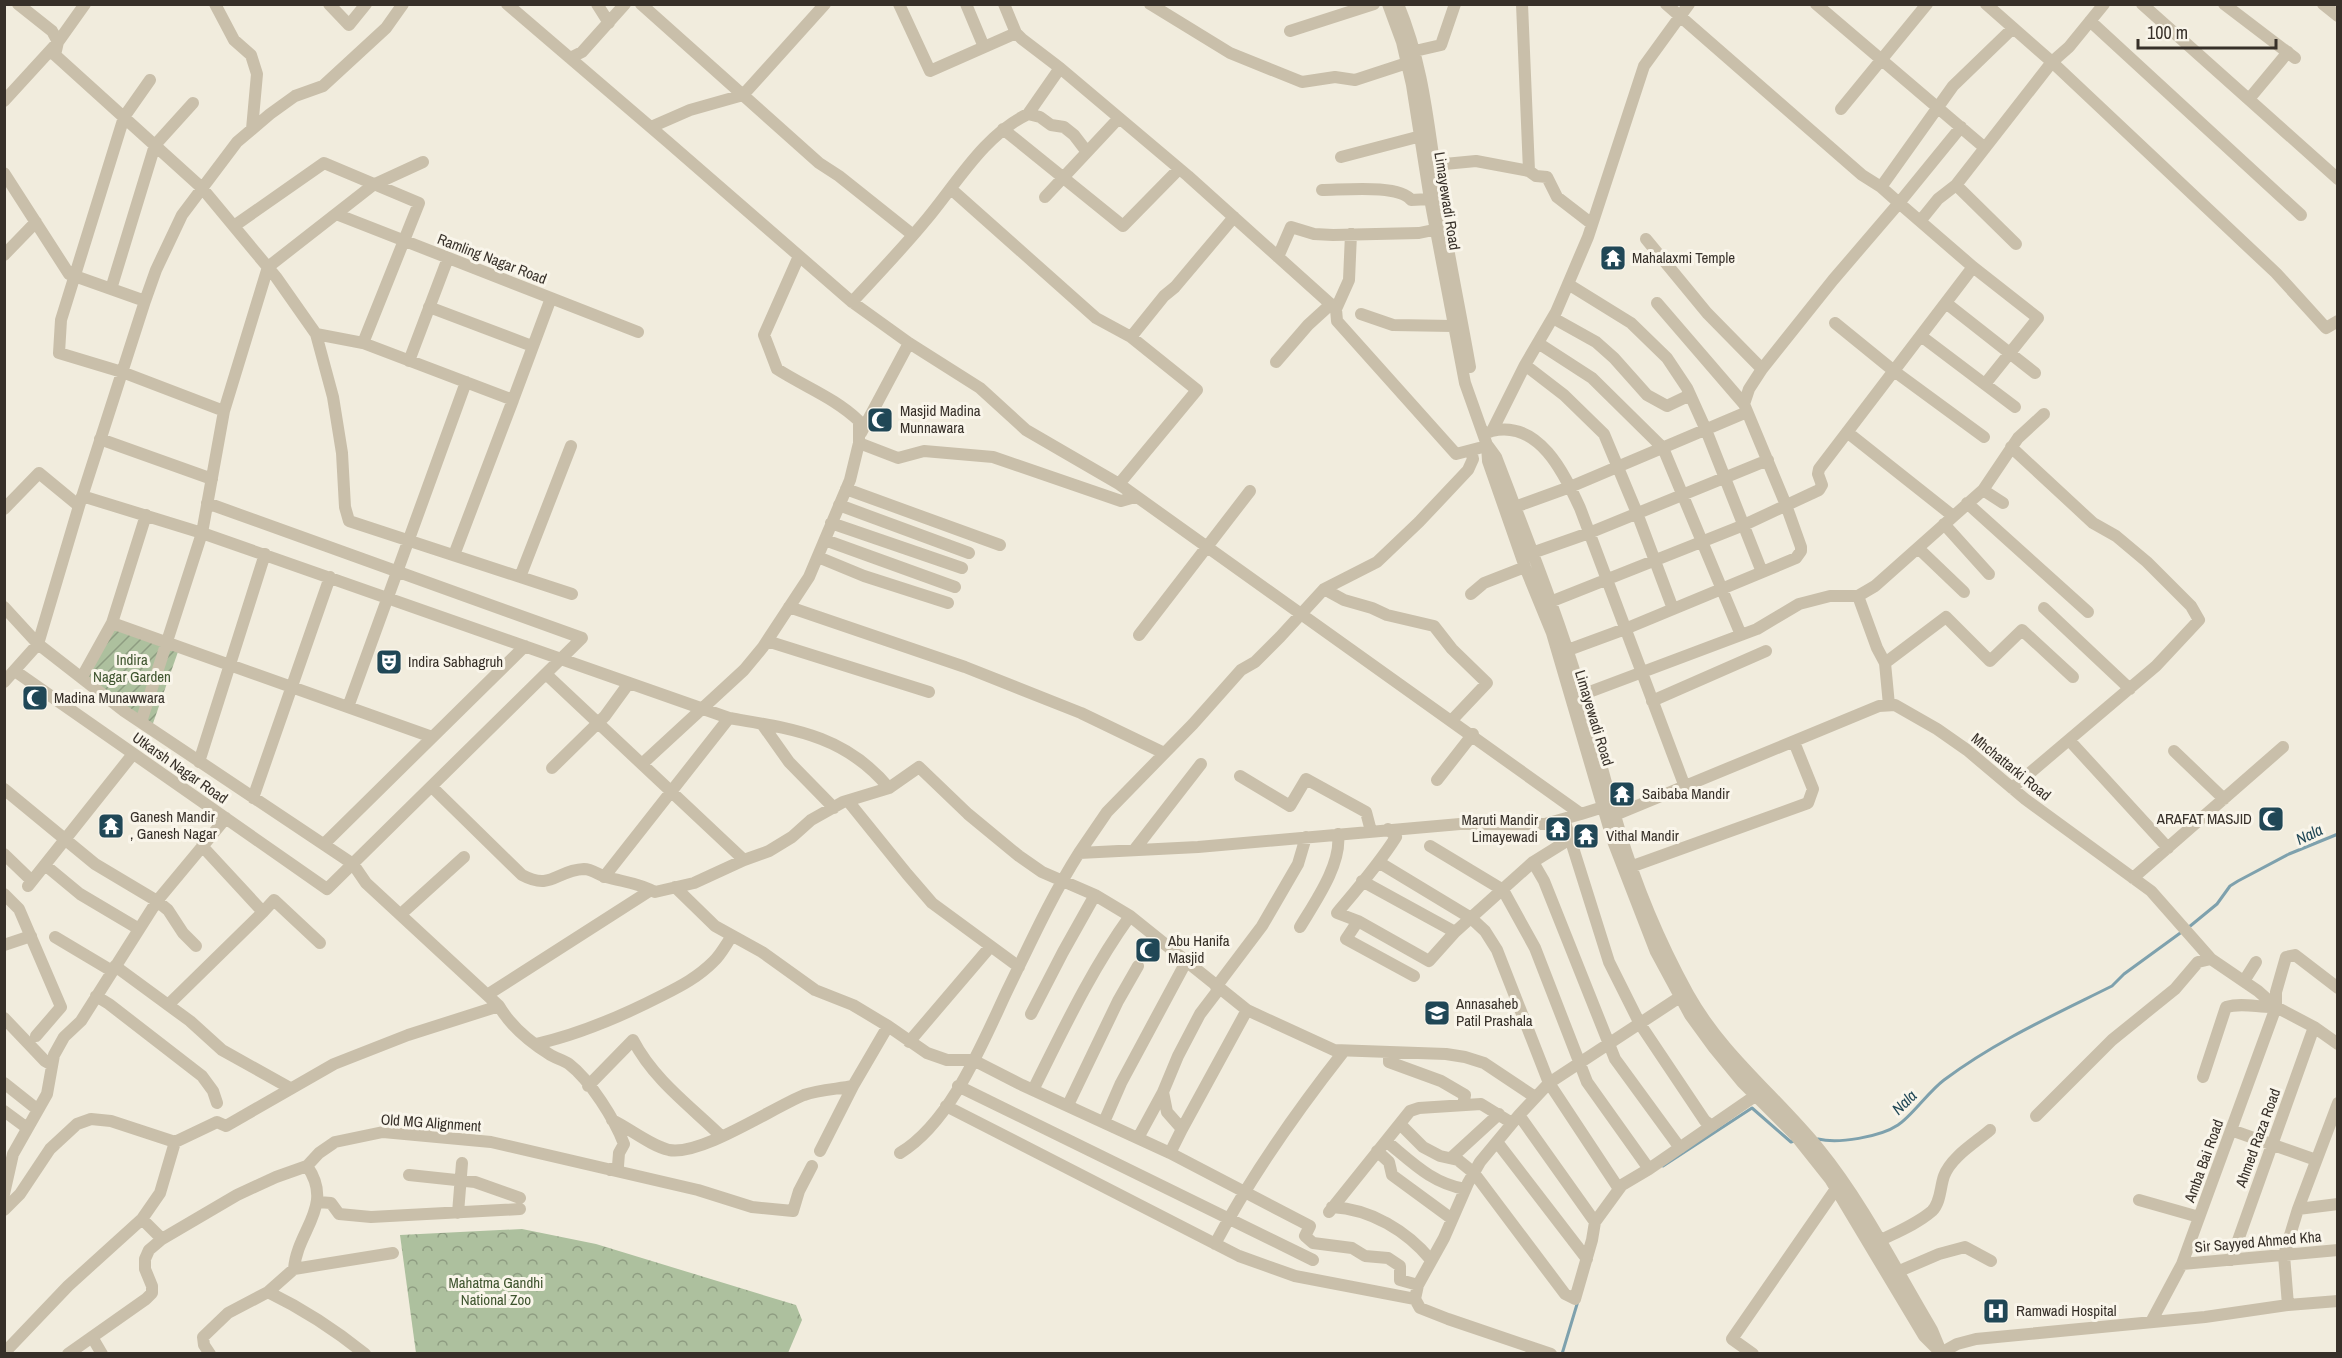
<svg xmlns="http://www.w3.org/2000/svg" width="2342" height="1358" viewBox="0 0 2342 1358" font-family="'Archivo Narrow',sans-serif">
<defs>
<pattern id="forest-crowns" width="20" height="18" patternUnits="userSpaceOnUse" patternTransform="scale(1.5)"><rect width="20" height="18" fill="#adc09e"/><path d="M2 6a3 3 0 1 1 6 0M12 15a3 3 0 1 1 6 0" fill="none" stroke="#8e9c81"/></pattern>
<pattern id="garden-furrows" width="10" height="10" patternUnits="userSpaceOnUse" patternTransform="scale(1.5)"><rect width="10" height="10" fill="#adc09e"/><path d="M-1 1l2-2M0 10L10 0M9 11l2-2" fill="none" stroke="#8e9c81"/></pattern>
</defs>
<rect width="100%" height="100%" fill="#f1ecdd"/>
<path fill="url(#forest-crowns)" d="M522 1229 596 1244 796 1305 802 1320 788 1353H416L400 1235Z"/>
<path fill="url(#garden-furrows)" d="M112 623 180 646 151 729 82 677Z"/>
<g fill="none" stroke-linecap="round" stroke-linejoin="round">
<path stroke="#7ea1ad" stroke-width="3" d="M2189 927 2217 904 2230 886 2238 881 2289 854 2338 834
M1818 1139C1838 1144 1880 1137 1898 1125 1912 1116 1928 1092 1944 1080 1996 1041 2054 1015 2112 986L2124 974 2183 931
M1663 1166 1752 1108 1791 1142 1794 1141
M1562 1354 1578 1301"/>
<path stroke="#c9bfaa" stroke-width="12" d="M18 4 52 31 58 42 55 55 202 188 276 277 316 334 333 397 342 453 345 507 349 521 572 594
M215 4 234 40 251 55 257 74 252 129
M329 4 349 25 366 4
M507 4 668 142 852 302 909 343 980 388 1026 430 1119 484 1581 814 1613 804
M597 4 609 23
M641 4 819 163 839 176 913 235
M899 4 930 71 1016 33
M966 4 984 47
M1004 4 1016 33 1022 39 1060 68 1188 176 1336 309 1337 321 1456 454 1479 448
M1150 4 1230 53 1302 82 1335 77 1355 80 1407 63
M1388 4 1402 42 1412 85 1430 199 1465 383 1487 445 1488 461 1525 567 1552 633 1613 841 1656 952 1690 1015 1714 1048 1742 1082 1795 1135 1830 1179 1924 1336 1941 1353
M1398 4C1425 69 1428 128 1439 196 1448 253 1460 310 1470 367
M1522 4 1529 171
M1666 4 1862 175 1881 187
M1816 4 1985 148
M2104 4 2069 47 2052 62 2276 273 2326 328 2338 321
M2142 4 2338 179
M2224 4 2295 58
M2323 4 2338 16
M2090 21 2301 215
M1290 31 1374 4
M1415 51 1441 45 1455 4
M570 58 582 52 625 4
M2249 99 2288 52
M4 101 58 42 85 4
M1841 109 1927 4
M1028 114 1060 68
M651 127 690 110 743 95 825 4
M1961 127 1899 203 1881 187 1953 86 2012 29
M1003 129 1123 226 1179 169
M1341 157 1421 136
M1434 165 1476 161 1529 171 1536 176 1547 177 1557 197 1592 224
M4 173 69 274 145 301
M1956 185 2052 62 1986 4
M951 189 1096 318 1131 337 1197 390 1119 484
M1322 190C1343 190 1399 184 1411 200L1430 199
M1045 197 1118 119
M336 214 638 332
M1921 220 1938 199 1956 185 2016 244
M234 226 324 163 419 203 363 343 316 334
M1646 239 1707 313 1762 369
M4 255 36 222
M1278 257 1291 227 1314 234 1333 235 1419 233 1443 228
M1568 284 1631 323 1667 358 1687 388 1706 430 1762 572
M111 289 155 145 193 103
M852 302C877 275 903 248 926 220 957 183 984 135 1028 114L1040 117 1051 125 1064 127 1074 135 1087 152
M1657 303 1744 404
M1946 303 2035 373
M429 307 532 346
M1336 309 1349 280 1351 234
M1361 314 1393 325 1453 326
M1553 318 1596 342 1614 358 1647 395 1667 406 1690 395
M1835 323 1894 371 1984 437
M1921 336 2015 407
M1131 337 1164 296 1175 287 1234 217
M363 343 513 400 551 298
M1538 343 1592 378 1663 448 1741 635
M409 361 448 258
M1276 362 1308 325 1331 304
M1525 365 1564 395 1604 434 1637 513 1673 609
M224 411 268 267 373 185 423 162
M1492 431C1539 420 1564 473 1580 508L1685 787
M1847 432 1953 516
M861 433 909 343
M1484 434 1492 431 1525 365 1556 312 1568 284 1588 237 1644 66 1689 4
M100 439 212 479
M859 443 898 458 924 451 993 457 1121 501 1135 497
M1488 446 1496 457C1526 536 1558 615 1582 696 1595 740 1606 785 1619 829 1636 886 1660 943 1688 994 1722 1055 1776 1096 1819 1149 1863 1203 1896 1270 1932 1330L1939 1347
M2011 447 2093 523 2116 536 2147 562 2191 606 2199 620 2156 666 2012 788
M1471 451 1473 459 1468 470 1419 522 1377 562 1324 589 1280 637 1255 662 1241 670 1193 724 1107 812 1079 853 1198 847 1460 824H1545L1581 814
M846 489 1000 545
M1983 490 2018 438 2044 414
M82 496 202 533 224 411 122 372 59 353 61 320 124 117 150 80
M1967 503 2088 612
M839 505 969 553
M1515 507 1570 487 1747 412
M4 509 39 473 79 506
M146 515 112 623 432 737
M831 523 962 568
M1944 524 1989 574
M825 540 955 587
M1918 548 1964 592
M1532 553 1589 533 1768 460
M454 555 513 400
M818 557 864 576 948 603
M520 577 571 446
M1324 589 1344 600 1372 608 1387 615 1434 626 1452 649 1487 683 1452 720
M1471 594 1484 583 1525 567
M1858 596 1877 648 1885 663 1889 705
M1550 602 1744 525 1819 490 1822 485 1818 474 1819 469 1973 267
M4 607 38 644 124 711 353 864 366 883 499 1006
M789 607 965 667 1081 713 1164 753
M2044 608 2130 689
M1139 635 1250 491
M767 641 929 692
M1568 650 1625 629 1796 558 1801 551V547L1786 505 1744 404 1749 389 1762 369 1833 280 1899 203 1973 267 2038 318 1985 384
M1885 663 1946 617 1990 661 2022 630 2073 677
M15 671 327 889 582 638 207 503
M547 675 744 860
M82 677 112 623
M4 682 38 644 79 506 145 301 156 270 182 215 237 142 270 114 295 96 323 86 386 28 403 4
M1576 697 1757 629 1799 604 1830 596H1858L1875 586 1983 490 2003 503
M1652 701 1766 651
M348 707C388 599 426 490 466 382
M141 722 202 533 729 718C793 729 845 735 889 788
M762 724 789 762 834 808
M2069 740 2168 848
M2174 751 2224 799
M199 762 265 554
M642 764 744 670 763 647 809 577 850 480 859 443V421C835 398 805 387 777 369L764 335 799 256
M552 768 605 716 629 683
M1240 776 1290 806 1306 779 1366 812 1371 831
M1437 780 1473 734
M432 787 522 875C552 891 556 870 584 869 592 869 599 875 606 877 624 882 639 883 655 892L694 883 744 860 769 851 792 837 811 820 843 802 889 788 919 767 968 814 1019 856 1042 872 1095 895 1130 916 1247 1010 1334 1050 1446 1054 1465 1057 1484 1063 1535 1097
M4 789 95 864 157 901 168 910 183 933 196 946
M253 798 330 577
M848 801 907 874 932 903 1019 967
M1615 815 1879 706 1895 705 1937 729 1967 750 2025 799 2151 891 2211 959 2258 991 2276 1007 2314 1027 2338 1044
M1564 819 1609 962 1640 1024 1705 1121 1712 1126
M1388 829 1396 837C1379 864 1358 888 1337 913L1358 921 1346 939 1414 976
M324 844 525 646
M202 846 263 912 274 900 320 943
M1430 846 1503 890 1535 948 1587 1082 1649 1169
M1135 849 1201 764
M4 854 32 881
M1533 862 1544 881 1615 1059 1680 1148
M1380 863 1471 918 1485 931 1497 950 1549 1083 1619 1189
M45 865 80 894 139 929
M1633 866 1808 803 1813 789 1794 742
M604 877 729 718
M2133 878 2283 747
M1362 881 1455 932
M28 886 133 754
M675 887 715 926 762 952 815 990 853 1005 888 1026 927 1053 947 1060H973L1022 1085 1170 1153 1310 1226 1305 1236 1313 1243 1352 1248 1365 1256 1388 1258 1400 1266V1280L1418 1285
M4 894 19 909 61 1007 36 1036
M401 914 464 857
M1358 921 1429 961 1455 932 1533 862 1570 839
M1300 927C1315 902 1342 864 1338 834
M55 937 112 971
M4 945 31 936
M115 966 190 1021 222 1050 290 1088
M2244 981 2256 962
M1216 987 1262 926 1298 864 1306 837
M487 995 651 890
M96 996 109 1004 202 1076 213 1091 217 1103
M168 1005 263 912
M1031 1014 1063 952 1095 895
M4 1018 45 1061 52 1065
M909 1042 990 947
M536 1044C581 1034 622 1016 663 995 681 986 698 977 713 962 721 955 726 944 732 936
M1389 1052V1062L1441 1081 1465 1095 1463 1105
M2203 1077 2226 1007C2243 1002 2259 1008 2276 1007
M4 1083 38 1110
M588 1086 633 1040C654 1080 689 1105 721 1136
M958 1086 1313 1260
M1033 1090C1063 1030 1091 970 1130 916
M1068 1105 1118 1001 1138 966
M946 1106 1239 1256 1295 1276 1415 1299
M4 1111 27 1128
M1519 1115 1595 1222
M2036 1116 2112 1040 2175 989 2198 962 2211 959
M612 1120C629 1128 651 1146 669 1150 701 1156 772 1108 804 1095 818 1090 837 1089 853 1086
M1104 1122 1121 1083 1186 962
M1400 1124 1423 1147 1440 1156 1458 1160 1474 1173 1565 1294 1575 1299 1592 1240 1595 1222 1622 1185 1649 1169 1755 1096
M1182 1129 1247 1010
M2231 1130 2316 1160
M1138 1138 1163 1092
M1386 1141C1412 1162 1431 1183 1465 1189
M1497 1142 1587 1259
M820 1151 853 1086 888 1026
M1377 1151 1389 1162 1392 1175 1452 1219
M900 1153C951 1122 982 1044 1007 991 1030 944 1051 897 1079 853
M1170 1153 1182 1129 1167 1112 1163 1092 1178 1056 1200 1014 1219 989
M1451 1158 1499 1114
M409 1175 475 1182 520 1198
M4 1194 13 1154 47 1094 54 1055 64 1037 81 1021 157 901 226 818
M2139 1200 2199 1217
M318 1202 331 1203 339 1214 371 1217 520 1209
M1332 1207C1371 1209 1407 1231 1431 1260
M2298 1209 2338 1204
M4 1210 20 1194 50 1149 77 1124 91 1119 111 1121 175 1142 217 1122 226 1126 334 1064 408 1035 499 1006C510 1025 530 1042 549 1054 555 1058 563 1060 569 1064 590 1080 615 1120 624 1144L619 1153 618 1166 610 1170
M1329 1212 1410 1111 1419 1108 1481 1104 1512 1123
M458 1213 462 1163
M142 1219 162 1239
M1879 1241C1897 1232 1917 1224 1932 1211 1941 1202 1940 1187 1944 1176 1951 1157 1975 1143 1990 1130
M1215 1244C1251 1176 1296 1112 1344 1051
M2231 1260 2314 1027
M2182 1264 2338 1250
M294 1269C297 1230 335 1206 307 1166
M1897 1272 1939 1254 1965 1247 1991 1261
M268 1292C303 1309 334 1329 365 1354
M2288 1305 2284 1255 2298 1209 2338 1103
M2151 1322 2182 1264 2276 1007V992L2286 957 2295 955 2338 988
M92 1337 102 1354
M4 1353 68 1286 142 1219 160 1193 175 1142
M1941 1353 1957 1344 1976 1339 2205 1317 2288 1305 2338 1301
M68 1354 146 1299 152 1293V1286L145 1269V1259L149 1250 162 1239 237 1195 276 1177 307 1166 319 1153 335 1142 383 1132 491 1142 698 1190 752 1207 793 1211 799 1191 812 1166
M210 1354 204 1345 203 1337 228 1313 268 1292 294 1269 393 1253
M1551 1354 1448 1319 1420 1308 1415 1299 1418 1285 1444 1238 1468 1183 1480 1162 1519 1115 1549 1083 1686 993
M1753 1354 1732 1339 1840 1183"/>
</g>
<defs>
<symbol id="temple-square" viewBox="-11 -11 22 22"><rect x="-9" y="-9" width="18" height="18" rx="4" fill="#204756" stroke="#f9f5ea"/><path d="M0-6L5-2H3V0L6.5 2.5H4V6H1.5V3h-3V6H-4V2.5H-6.5L-3 0V-2H-5Z" fill="#fff"/></symbol>
<symbol id="mosque-square" viewBox="-11 -11 22 22"><rect x="-9" y="-9" width="18" height="18" rx="4" fill="#204756" stroke="#f9f5ea"/><path d="M3.5-4.9A6 6 0 1 0 3.5 4.9A5 5 0 1 1 3.5-4.9Z" fill="#fff"/></symbol>
<symbol id="theatre-square" viewBox="-11 -11 22 22"><rect x="-9" y="-9" width="18" height="18" rx="4" fill="#204756" stroke="#f9f5ea"/><path d="M-5-5.5Q0-4 5-5.5V0Q5 5 0 6Q-5 5-5 0ZM-3.3-2.5H-1v1.5H-3.3ZM1-2.5H3.3v1.5H1ZM-2.8 1Q0 5.5 2.8 1Z" fill="#fff"/></symbol>
<symbol id="university-square" viewBox="-11 -11 22 22"><rect x="-9" y="-9" width="18" height="18" rx="4" fill="#204756" stroke="#f9f5ea"/><path d="M0-5L7-2L0 1L-7-2ZM-4 1L0 2.5L4 1V4Q0 6-4 4Z" fill="#fff"/></symbol>
<symbol id="hospital-square" viewBox="-11 -11 22 22"><rect x="-9" y="-9" width="18" height="18" rx="4" fill="#204756" stroke="#f9f5ea"/><path d="M-5-5h3v3.5h4V-5h3V5h-3V1.5h-4V5h-3Z" fill="#fff"/></symbol>
</defs>
<g fill-rule="evenodd">
<use href="#temple-square" x="1598" y="243" width="30" height="30"/>
<use href="#mosque-square" x="865" y="405" width="30" height="30"/>
<use href="#theatre-square" x="374" y="647" width="30" height="30"/>
<use href="#mosque-square" x="20" y="683" width="30" height="30"/>
<use href="#temple-square" x="1607" y="779" width="30" height="30"/>
<use href="#mosque-square" x="2256" y="804" width="30" height="30"/>
<use href="#temple-square" x="96" y="811" width="30" height="30"/>
<use href="#temple-square" x="1543" y="814" width="30" height="30"/>
<use href="#temple-square" x="1571" y="821" width="30" height="30"/>
<use href="#mosque-square" x="1133" y="935" width="30" height="30"/>
<use href="#university-square" x="1422" y="998" width="30" height="30"/>
<use href="#hospital-square" x="1981" y="1296" width="30" height="30"/>
</g>
<g text-anchor="middle" stroke-width="6" stroke-linejoin="round" paint-order="stroke">
<g font-size="15" fill="#373029" stroke="#f9f5ea">
<text transform="translate(1447 201) rotate(81)" y="5">Limayewadi Road</text>
<text transform="translate(492 259) rotate(21)" y="5">Ramling Nagar Road</text>
<text transform="translate(1594 718) rotate(73)" y="5">Limayewadi Road</text>
<text transform="translate(2011 767) rotate(39)" y="5">Mhchattarki Road</text>
<text transform="translate(180 768) rotate(35)" y="5">Utkarsh Nagar Road</text>
<text transform="translate(431 1123) rotate(4)" y="5">Old MG Alignment</text>
<text transform="translate(2258 1138) rotate(-70)" y="5">Ahmed Raza Road</text>
<text transform="translate(2204 1161) rotate(-70)" y="5">Amba Bai Road</text>
<text transform="translate(2258 1242) rotate(-5)" y="5">Sir Sayyed Ahmed Kha</text>
</g>
<g font-size="15" fill="#373029" stroke="#f9f5ea" text-anchor="start">
<text x="1632" y="263">Mahalaxmi Temple</text>
<text x="900" y="416">Masjid Madina<tspan x="900" dy="17">Munnawara</tspan></text>
<text x="408" y="667">Indira Sabhagruh</text>
<text x="54" y="703">Madina Munawwara</text>
<text x="1642" y="799">Saibaba Mandir</text>
<text x="130" y="822">Ganesh Mandir<tspan x="130" dy="17">, Ganesh Nagar</tspan></text>
<text x="2252" y="824" text-anchor="end">ARAFAT MASJID</text>
<text x="1538" y="825" text-anchor="end">Maruti Mandir<tspan x="1538" dy="17">Limayewadi</tspan></text>
<text x="1606" y="841">Vithal Mandir</text>
<text x="1168" y="946">Abu Hanifa<tspan x="1168" dy="17">Masjid</tspan></text>
<text x="1456" y="1009">Annasaheb<tspan x="1456" dy="17">Patil Prashala</tspan></text>
<text x="2016" y="1316">Ramwadi Hospital</text>
</g>
<g font-size="15" fill="#3e542e" stroke="#f9f5ea">
<text x="132" y="665">Indira<tspan x="132" dy="17">Nagar Garden</tspan></text>
<text x="496" y="1288">Mahatma Gandhi<tspan x="496" dy="17">National Zoo</tspan></text>
</g>
<g font-size="16" font-style="italic" fill="#204756" stroke="#f9f5ea">
<text transform="translate(2309 834) rotate(-25)" y="6">Nala</text>
<text transform="translate(1904 1102) rotate(-44)" y="6">Nala</text>
</g>
</g>
<rect width="2342" height="1358" fill="none" stroke="#373029" stroke-width="12"/>
<path d="M2138 39v9h138v-9" fill="none" stroke="#373029" stroke-width="3"/>
<text x="2147" y="39" font-size="18" fill="#373029" stroke="#f9f5ea" stroke-width="4.5" paint-order="stroke">100 m</text>
</svg>
